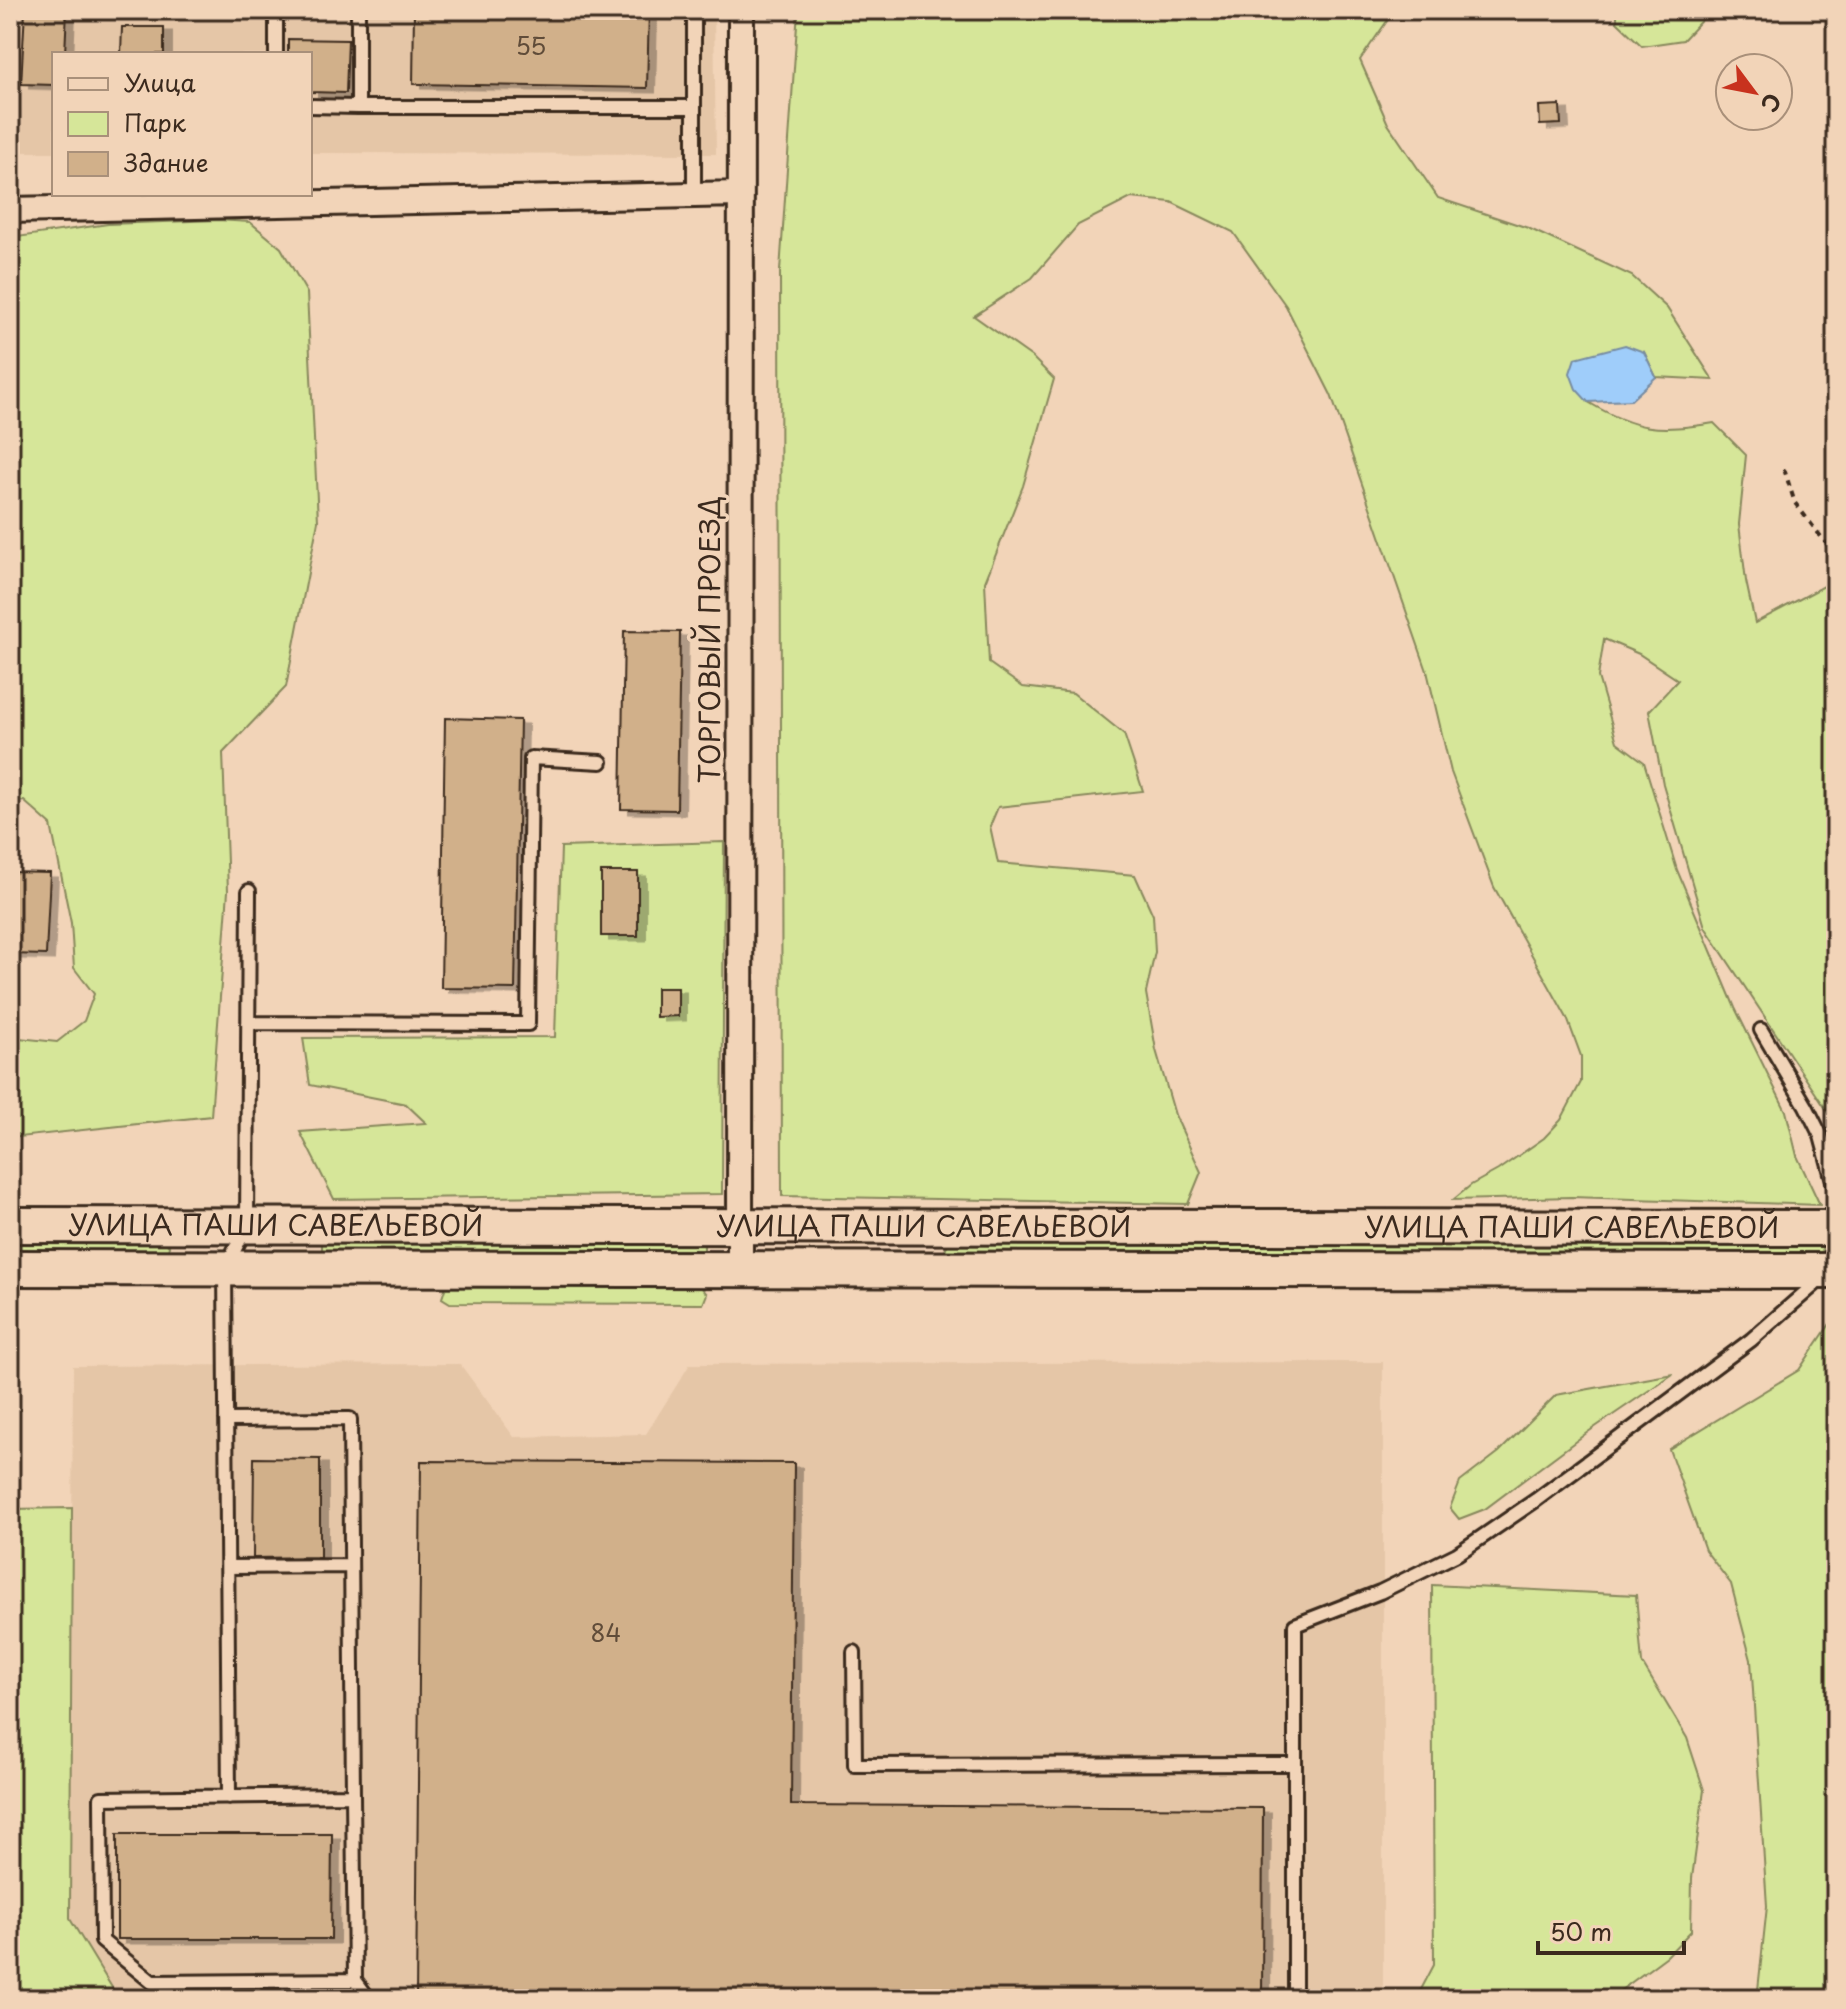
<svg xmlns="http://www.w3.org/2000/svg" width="1846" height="2009" viewBox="0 0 1846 2009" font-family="'Playpen Sans',sans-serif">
<defs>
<filter id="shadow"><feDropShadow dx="8" dy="4.5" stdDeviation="0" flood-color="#0004"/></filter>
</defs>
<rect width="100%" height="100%" fill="#f2d4b8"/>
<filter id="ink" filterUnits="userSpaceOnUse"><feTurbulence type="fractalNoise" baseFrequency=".0125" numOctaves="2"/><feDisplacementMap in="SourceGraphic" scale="16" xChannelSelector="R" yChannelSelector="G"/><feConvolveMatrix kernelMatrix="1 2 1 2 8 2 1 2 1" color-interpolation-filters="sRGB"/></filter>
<g filter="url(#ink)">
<path fill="#e5c6a7" d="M10 10H714L716 154 310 153V54H54V152H10Z
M1383 1362V1999H119L70 1919 73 1366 460 1364 514 1437 646 1434 690 1364Z"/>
<path fill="#d6e699" stroke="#88885c" stroke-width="2" d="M798 10H1397L1394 11 1360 60 1388 124 1438 198 1528 228 1632 276 1667 308 1713 380 1656 377 1644 352 1588 402C1637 431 1658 432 1714 423L1746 455 1739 524 1746 581 1755 623 1826 585H1836V1124L1705 927 1663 784 1649 711 1678 680 1639 654 1604 639 1598 677 1617 742 1644 762 1677 870 1735 1008 1786 1111 1797 1156 1820 1205 1571 1197 1453 1200 1471 1185 1498 1170 1544 1138 1561 1120 1581 1082V1056L1567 1018 1494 887 1451 772 1427 671 1331 395 1286 306 1233 232 1171 202 1131 198 1078 225 1032 278 974 316 1032 357 1054 379 1023 486 985 582 989 663 1023 687 1073 693 1124 734 1143 791 998 807 990 826 998 863 1135 875 1153 915 1155 952 1146 993 1156 1050 1175 1115 1201 1172 1188 1204 782 1196 780 271Z
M1617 10H1711L1683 40 1642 46 1617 22Z
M218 220 250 222 281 248 307 293 318 521 286 687 223 753 228 891 211 1116 10 1138V1037L57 1042 84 1021 94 994 74 968 71 923 51 825 24 801 10 802V238L108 224Z
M724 842 722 1194 334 1199 300 1132 426 1123 406 1104 310 1085 303 1038 555 1037 561 847Z
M10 1238 161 1239 169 1246 168 1252 10 1259Z
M326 1238 697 1239 704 1244V1253L327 1258 322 1251V1243Z
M951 1242 1815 1243 1822 1247 1823 1254 1819 1259 945 1253 946 1247Z
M446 1286 701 1287 707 1294 703 1304 450 1303 442 1298Z
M1836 1315V1999H1760L1758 1990 1767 1906 1751 1660 1731 1584 1705 1550 1669 1449 1799 1370Z
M1673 1374 1588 1432 1485 1509 1459 1519 1450 1508 1460 1482 1499 1452 1556 1395Z
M72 1508 70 1919 119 1999H10V1509Z
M1432 1585 1636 1595 1642 1663 1687 1738 1704 1790 1692 1878 1691 1931 1667 1956 1609 1999H1416L1434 1965Z"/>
<path fill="#9fcdfa" stroke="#778ca2" stroke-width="2" d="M1625 345 1644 352 1656 377 1631 400 1588 402 1576 389 1570 373 1575 358Z"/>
<path fill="#d1b08a" stroke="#3b2a1e" stroke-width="2" filter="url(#shadow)" d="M25 10H67L65 54H54V85L21 84Z
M414 10H649L647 88 413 84Z
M122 27H164V54H121Z
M288 39 348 40 346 93 310 92V54H288Z
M1560 105 1561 124 1540 125 1539 106Z
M624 631 680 632 677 810 621 809Z
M445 718 520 720 515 989 441 988Z
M10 872 50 873 46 955 10 954Z
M601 872H638V936H601Z
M656 988H678V1016L656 1017Z
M254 1458 320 1459V1557L253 1558Z
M421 1461 794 1463 791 1805 1263 1808 1262 1999H416Z
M117 1834H332L331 1939H117Z"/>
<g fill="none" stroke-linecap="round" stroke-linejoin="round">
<defs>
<path id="lane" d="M276 10V54
M358 10V107H694
M310 106 358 107
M694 195V10
M248 1023 528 1024 531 758 601 762
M1761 1030 1806 1106 1821 1136 1836 1192
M226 1420 350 1419 353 1795 101 1798 102 1941 152 1982 355 1980
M228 1567 351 1566
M854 1652 855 1765 1295 1764
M353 1795 355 1980 369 1999
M229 1797 225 1268 247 1226 249 891
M1295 1999V1625L1380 1592 1457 1554 1536 1500 1751 1340 1822 1278"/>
<path id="street" d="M10 210 740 194
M740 1270 741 10"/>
<g id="secondary">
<path id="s1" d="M10 1225 1836 1228"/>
<path d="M10 1268 1831 1271 1836 1266"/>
</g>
</defs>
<use href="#lane" stroke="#3b2a1e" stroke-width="18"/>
<use href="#street" stroke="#3b2a1e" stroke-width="30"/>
<use href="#secondary" stroke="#3b2a1e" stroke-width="40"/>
<path stroke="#3b2a1e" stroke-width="4" stroke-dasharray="6 6" stroke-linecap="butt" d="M1784 469 1795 503 1836 556"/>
<use href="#lane" stroke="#f2d4b8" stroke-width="12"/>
<use href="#street" stroke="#f2d4b8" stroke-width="24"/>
<use href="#secondary" stroke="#f2d4b8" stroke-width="34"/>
</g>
</g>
<g text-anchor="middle" stroke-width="7" stroke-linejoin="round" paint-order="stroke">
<g font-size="24" fill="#604c39">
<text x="531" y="55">55</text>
<text x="606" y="1642">84</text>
</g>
<g font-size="28" fill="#3b2a1e" stroke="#f2d4b8">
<text transform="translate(710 640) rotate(-90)" y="10">ТОРГОВЫЙ ПРОЕЗД</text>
<text dy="10" stroke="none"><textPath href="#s1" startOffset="266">УЛИЦА ПАШИ САВЕЛЬЕВОЙ</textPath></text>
<text dy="10" stroke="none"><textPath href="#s1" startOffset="914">УЛИЦА ПАШИ САВЕЛЬЕВОЙ</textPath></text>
<text dy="10" stroke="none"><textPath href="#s1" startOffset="1562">УЛИЦА ПАШИ САВЕЛЬЕВОЙ</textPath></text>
</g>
</g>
<rect width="1846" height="2009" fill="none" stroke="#f2d4b8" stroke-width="40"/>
<rect x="20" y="20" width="1806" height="1969" fill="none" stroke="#3b2a1e" stroke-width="3" filter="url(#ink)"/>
<rect x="52" y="52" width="260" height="144" fill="#f2d4b8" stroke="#a9907a" stroke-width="2"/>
<rect x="68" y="78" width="40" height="12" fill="#f2d4b8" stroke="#a9907a" stroke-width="2"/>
<text x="124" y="92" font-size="24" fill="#3b2a1e">Улица</text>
<rect x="68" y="112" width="40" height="24" fill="#d6e699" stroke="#a9907a" stroke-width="2"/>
<text x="124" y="132" font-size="24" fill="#3b2a1e">Парк</text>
<rect x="68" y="152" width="40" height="24" fill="#d1b08a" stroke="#a9907a" stroke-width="2"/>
<text x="124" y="172" font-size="24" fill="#3b2a1e">Здание</text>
<g transform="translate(1754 92) rotate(122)"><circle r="38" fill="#f2d4b8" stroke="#a9907a" stroke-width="2"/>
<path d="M0-6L14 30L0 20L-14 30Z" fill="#c8321e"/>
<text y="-12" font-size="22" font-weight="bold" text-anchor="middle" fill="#3b2a1e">С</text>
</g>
<path d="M1538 1941v12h146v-12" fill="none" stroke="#3b2a1e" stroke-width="4"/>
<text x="1550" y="1941" font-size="24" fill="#3b2a1e" stroke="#f2d4b8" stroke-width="6" paint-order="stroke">50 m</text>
</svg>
